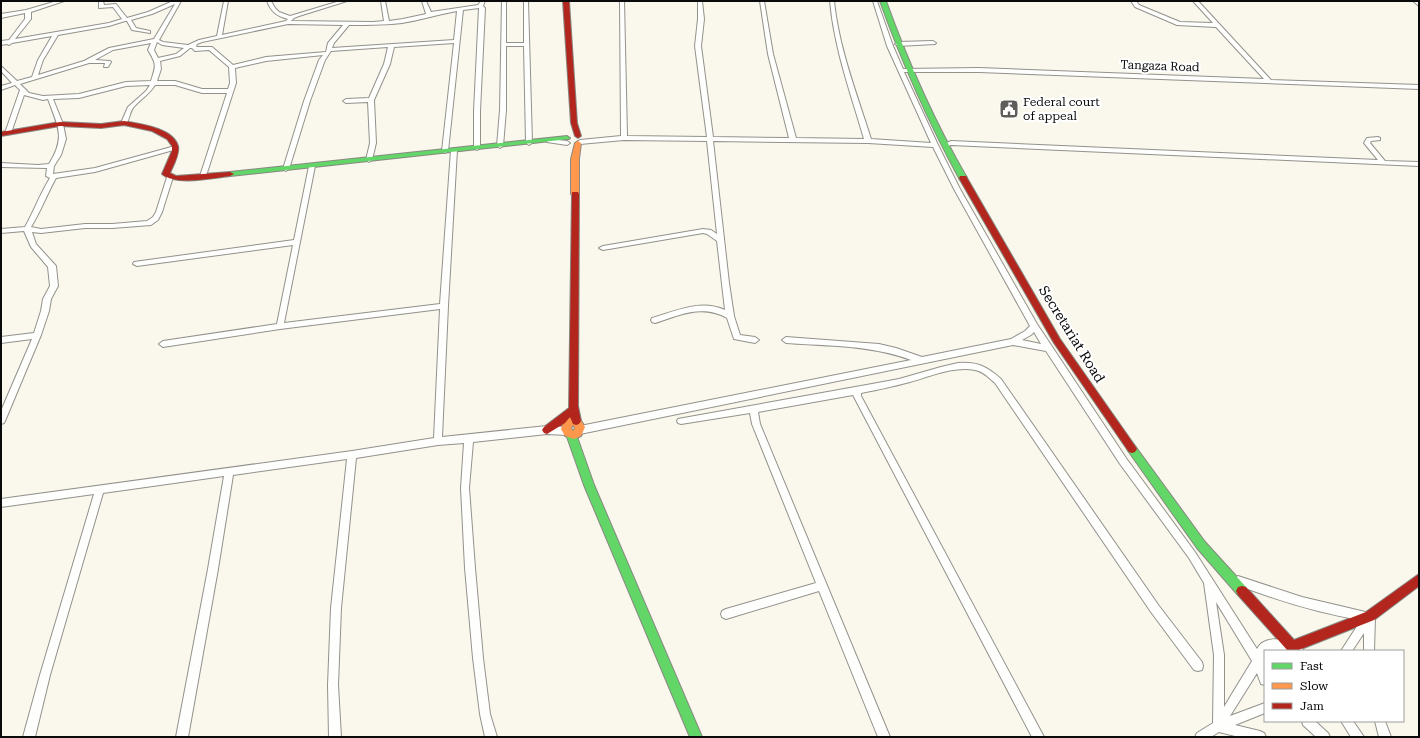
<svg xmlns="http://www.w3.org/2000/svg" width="1420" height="738" viewBox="0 0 1420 738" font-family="'Roboto Serif',serif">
<rect width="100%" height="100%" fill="#faf8ed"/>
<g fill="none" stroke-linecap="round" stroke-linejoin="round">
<defs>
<path id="street" d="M57 1H64L31 12V19L15 39 109 23 122 19 113 7 99 8V1H103L104 5 116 4 127 18 148 12 173 1H181L159 40 163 42 188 45 199 40 217 36 224 1H228L222 35 286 21 288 19C277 16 271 12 267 1H271L275 8 279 12 290 16 340 1H347L299 16 294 18 291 21 373 22 384 21 381 1H385L389 21 403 19 426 14 422 1H426L431 12 478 5 481 1H485L483 6 485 8 480 111V148L477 150 474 148V111L479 8 463 10 448 151 445 153 442 151 454 43 394 47 390 64 374 100 376 143 372 160 369 162 366 160 370 143 368 102 346 103 343 101 346 99 369 98 384 64 388 47 331 51 325 60 310 101 289 169 286 171 283 169 304 101 319 60 323 55 266 61 235 68 236 83 206 176 203 178 200 176 227 93H202L175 85H155C148 96 140 99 133 108 129 113 130 122 124 125L121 123 128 107 146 91 150 85 126 86 79 98 53 99 63 124 66 139 61 155 54 166 53 174 95 168 175 146 178 148 177 149 95 172 56 178C47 194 41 211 31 227L41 229 85 224H112L147 221 153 217 156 212 167 177 170 175 173 177 162 212 158 220 151 225 112 228H85L41 233 32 232 36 244 56 266 58 286 51 299 49 311 41 335 5 421 4 423 1 424V411L32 339 1 343V337L34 333 41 311 43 299 50 286 48 267 31 247 24 231 1 233V229L25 227C34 211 40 194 50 178L46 176 47 168 1 167V163L38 165 49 164C66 137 58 127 48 99L43 100 24 95 11 133 8 135 5 133 20 90 15 85 1 90V86L12 83 1 71V66L17 81 32 77 38 60 52 36 12 43 9 45 7 44 1 45V41L9 40 25 19V13L1 18V14L26 10ZM175 4 154 39 109 48 84 61 38 75 43 60 58 35 109 26 125 21H127L132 30 150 33V31L136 28 131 20 152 14ZM457 11 454 40 332 48 334 43 349 25C367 25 384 25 402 23 421 20 439 14 457 11ZM288 24 343 25 328 43 326 52 266 57 233 65 212 47H197L196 46 197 44 202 42ZM157 42 162 45 184 48 176 54 158 58 154 50ZM151 43 148 50C157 65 156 65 151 81L126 82 79 94 43 96 29 93 20 84 89 63H105L104 67H108L111 62 110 61 95 60 113 50ZM190 48H192L195 51 209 50 229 67 230 83 228 89H202L175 81H157L161 69 160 61 180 56Z
M502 1H506V43H524V1H528L532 143 529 145 526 143 524 46H506V110L503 146 500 148 497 146 500 110Z
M620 1H624L627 136 707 137 695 46 698 19V1H702L704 19 701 46 713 137 789 138 768 54 760 1H764L773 54 796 138 864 139C851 94 834 48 830 1H834C839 49 857 94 871 139L931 143 887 46 873 1H877L893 46 903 69 979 68 1264 79 1216 27 1177 25 1135 7 1131 1H1136L1139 5 1180 22 1213 23 1193 1H1198L1271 80 1419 85V89L979 72H904L938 145 960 189 1037 324 1126 458 1195 552 1257 649C1265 633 1290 640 1302 647L1303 651H1265V685L1261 684 1257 673 1230 716 1265 703V713L1235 725 1260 731 1264 733 1266 737H1239L1219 732 1211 737H1195L1197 733 1213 723 1214 655 1204 583 1189 558 1120 464 1046 351 1013 345 580 434 577 432 576 430 577 428 580 426 911 360C871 345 828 346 786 343L782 340 786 337 879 344 896 348 922 357 1011 339 1025 331 1030 326 954 189 933 147 868 143 713 141 729 283 734 316 740 335 755 337 759 340 755 343 734 339 727 318C702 304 680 315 655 323L652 322 651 320 652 318C676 311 701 299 725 310L717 241 707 234 703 233 603 250 599 248 603 246 703 229 711 230 717 234 707 141 624 140 580 144 577 142 580 140 621 136ZM1034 332 1041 344 1022 340 1031 335ZM1216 602 1252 661 1224 707V655Z
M1413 1H1418L1419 6Z
M933 41 936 43 935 44 898 46 895 44 898 42Z
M1378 137 1380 138V140L1371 141 1370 143 1385 161 1419 162V166L951 145 945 147 942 145 951 141 1378 160 1364 143 1367 138Z
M549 139 567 141 570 143 567 145 547 142V140Z
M454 148 457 150 448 306 442 437 547 426 567 427 570 429 571 431 570 433 567 435 547 434 473 442 469 488 475 568 483 658 490 714 497 737H485L480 714 473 658 465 568 461 488 464 443 438 445 356 458 341 608 338 685 341 737H329L328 685 331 608 347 459 233 475 218 569 188 737H176L208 569 224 476 103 493 50 675 35 737H23L40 675 94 494 1 507V499L352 451 434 438 440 309 280 329 163 347 159 344 163 341 277 324 293 245 137 266 133 264 134 262 294 240 309 166 312 164 315 166 284 323 440 304 451 150Z
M958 363C978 362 986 366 1001 379L1159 606 1202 662 1203 666 1202 670 1198 671 1194 670 1151 612 995 383C989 378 983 371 975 370 954 365 926 378 906 383 891 387 876 390 861 393V396L1044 737H1032L853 395 758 412 760 424 890 737H878L819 591 726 619 722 617 721 614 722 611 726 609 816 583 752 424 750 413 681 424 678 423 677 421 678 419 872 384 899 379 941 367Z
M1238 576 1302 597 1374 614 1375 617 1374 651H1364V633L1352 651H1341L1361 620C1318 613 1276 600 1235 584L1233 581 1235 578Z
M1302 721H1315L1328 733 1330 737H1316L1303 725Z
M1341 721H1353L1364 737H1351Z
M1375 721H1385L1391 737H1379Z"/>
<path id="fast" d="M880 1H886C908 62 934 121 967 178L966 180H960L959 178C928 121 902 62 880 1Z
M567 136 570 138 569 139 230 176 226 174 230 172Z
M571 430 574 431 576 434 594 485 702 737H690L584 485 566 434 568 431Z
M1132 445 1135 446 1205 542 1246 587 1248 591 1246 595 1242 596 1238 595 1197 548 1129 452 1127 449 1129 446Z"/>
<path id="slow" d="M578 141 581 143 579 159V194L575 196 571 194V159L575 143Z
M571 417 580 419 585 427 581 436 574 439 565 436 561 429 564 421ZM573 425 575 428 573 431 571 428Z"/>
<path id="jam" d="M563 1H569L577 123 581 136 578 138 575 136 571 123Z
M124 121C140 124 173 128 178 146 180 154 173 166 170 173L176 176 230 172 234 174 230 176C213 178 175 186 162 174L172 151V146L167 139 152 131 124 125 101 128 60 126 1 136V132L60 122 101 124Z
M960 176H966L967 178 1060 339 1135 446 1137 449 1135 452 1132 453 1129 452 1054 343 959 178Z
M572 192H578L579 194 578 406 581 421 579 424 576 425 573 424 570 417 565 423 547 434 544 433 542 430 544 427 569 408Z
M1419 574V586L1374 620 1296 651H1288L1238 595 1236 591 1238 587 1242 586 1246 587 1294 640 1366 612Z"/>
</defs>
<use href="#street" stroke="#92918c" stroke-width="2"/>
<use href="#fast" stroke="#898883" stroke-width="2"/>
<use href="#slow" stroke="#898883" stroke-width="2"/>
<use href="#jam" stroke="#898883" stroke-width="2"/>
<use href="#street" fill="#fefefc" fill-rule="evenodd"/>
<use href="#fast" fill="#63d668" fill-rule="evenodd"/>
<use href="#slow" fill="#ff974d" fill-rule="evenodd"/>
<use href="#jam" fill="#b3261e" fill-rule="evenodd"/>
</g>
<defs>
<symbol id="civic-square" viewBox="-11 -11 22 22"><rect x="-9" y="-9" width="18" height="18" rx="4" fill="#5e5d59" stroke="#fff"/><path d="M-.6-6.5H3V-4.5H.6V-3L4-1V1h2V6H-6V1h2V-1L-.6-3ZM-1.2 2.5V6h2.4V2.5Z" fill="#fff"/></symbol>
</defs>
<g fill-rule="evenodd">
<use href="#civic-square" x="998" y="98" width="22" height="22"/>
</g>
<g text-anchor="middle" stroke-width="4" stroke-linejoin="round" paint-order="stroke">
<g font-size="12" fill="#0a0a0a" stroke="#fff">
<text transform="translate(1160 66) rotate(2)" y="4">Tangaza Road</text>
</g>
<g font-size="12" fill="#0a0a0a" stroke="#fff" text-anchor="start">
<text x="1023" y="106">Federal court<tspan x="1023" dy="14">of appeal</tspan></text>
</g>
<g font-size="14" fill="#0a0a0a" stroke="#fff">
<text transform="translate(1072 334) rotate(58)" y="5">Secretariat Road</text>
</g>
</g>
<rect width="1420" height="738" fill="none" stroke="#0a0a0a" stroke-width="4"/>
<rect x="1264" y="650" width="140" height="72" fill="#ffffff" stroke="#9d9d9d"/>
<rect x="1272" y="663" width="20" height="6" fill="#63d668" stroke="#9d9d9d"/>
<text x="1300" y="670" font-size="12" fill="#0a0a0a">Fast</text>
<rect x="1272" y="683" width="20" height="6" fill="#ff974d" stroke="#9d9d9d"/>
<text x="1300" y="690" font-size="12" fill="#0a0a0a">Slow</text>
<rect x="1272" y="703" width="20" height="6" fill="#b3261e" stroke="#9d9d9d"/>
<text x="1300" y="710" font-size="12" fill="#0a0a0a">Jam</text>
</svg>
